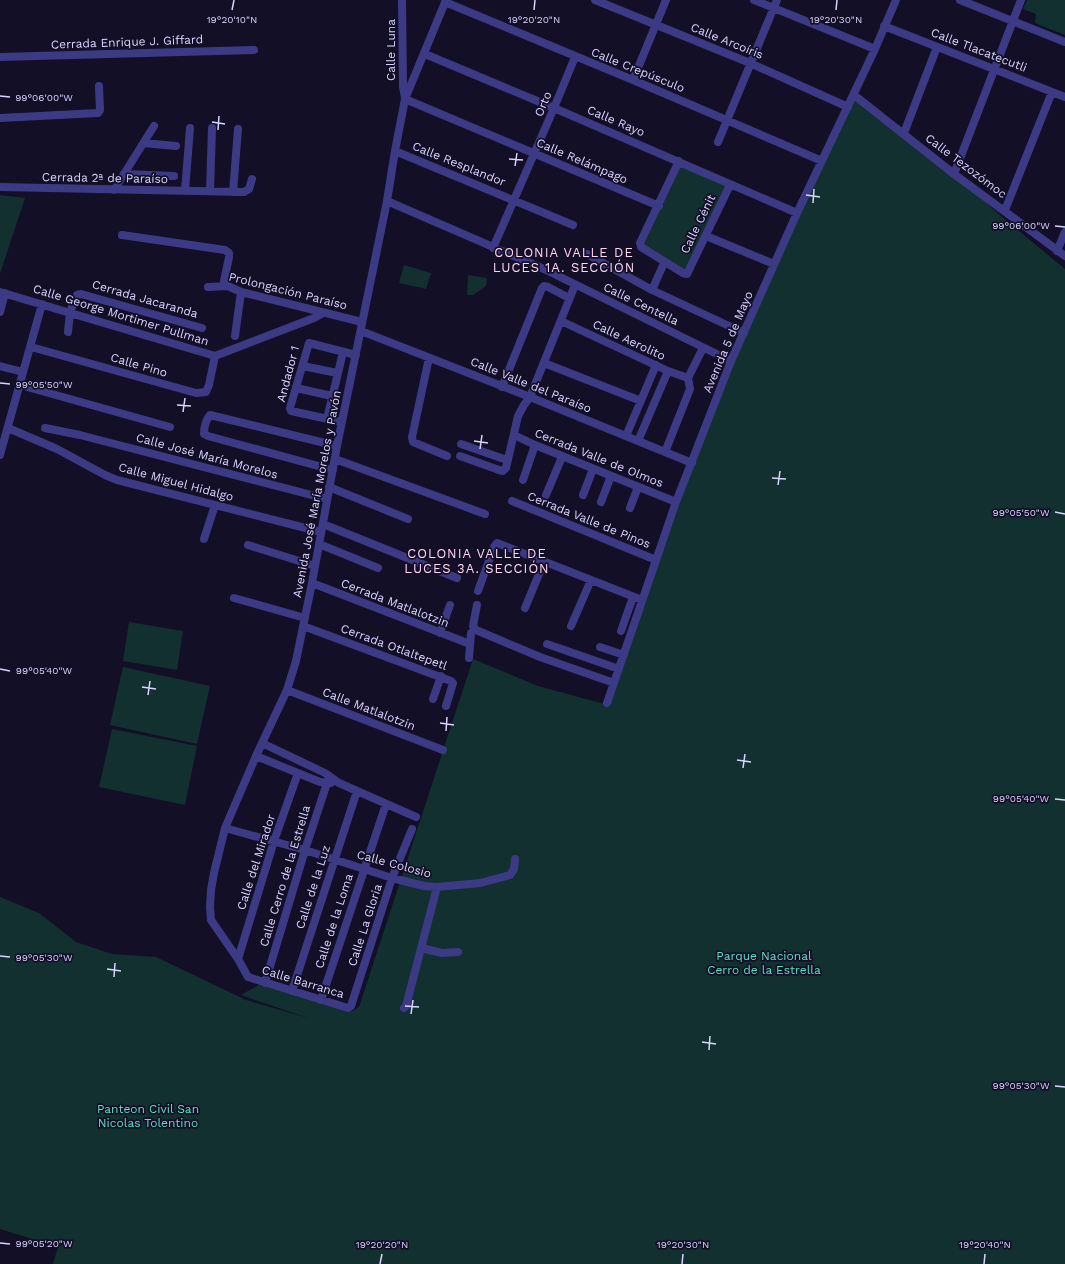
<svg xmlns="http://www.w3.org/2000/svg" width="1065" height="1264" viewBox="0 0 1065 1264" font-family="'Work Sans',sans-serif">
<rect width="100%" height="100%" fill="#130f26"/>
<path fill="#12302f" d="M1027 0H1065V35L1035 23 1036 14 1023 9Z
M854 97 954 174 1001 216 1065 269V1264H53L58 1247 0 1229V897L39 913 76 942 112 954 156 957 246 1000 308 1018 241 995 262 983 345 1011H352L359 1007 473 659 538 686 608 705 680 503 731 362Z
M681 165 726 185 687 272 643 246Z
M0 195 25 198 0 274Z
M404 265 431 273 426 289 399 283Z
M468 275 487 278 486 286 473 295H467Z
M129 622 183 631 177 670 123 661Z
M123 667 210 686 197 744 110 725Z
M112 729 197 746 185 805 99 787Z"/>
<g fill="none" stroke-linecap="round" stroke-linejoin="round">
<path stroke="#3d3a85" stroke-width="8" d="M402 0 403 87 405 98
M595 0 750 63 848 107
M754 0 875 49
M960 0 1065 42
M445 2 633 80 822 161
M884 26 1065 97
M425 54 554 108 797 213
M0 57 254 50
M633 80 666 0
M854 95 954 174 1065 256
M405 99 659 206
M0 118 98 113 100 110 99 86
M904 133 937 47
M718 142 777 0
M144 143 176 146
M395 151 573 225
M679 161 640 243 641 247 683 273 687 274 730 185
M124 174 174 176
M954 174 1021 0
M0 187 244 192 249 189 252 179
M114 190 154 126
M185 191 190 128
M210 191 212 128
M233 192 238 129
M387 201 544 269 731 361
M1005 210 1052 92
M122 235 225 250 229 253V257L224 281 228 286
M706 236 774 264
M493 248 554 108 575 57
M1057 251 1065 232
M587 254 652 290 744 333
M208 287 228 286 241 292 362 322
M652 290 664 263
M0 292 215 356 314 318 323 313
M0 312 5 293
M561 321 668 371 688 378
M361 331 530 397 692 463
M68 332 70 312 77 295 81 294 202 328
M235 336 241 292
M31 347 196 393 206 392 209 385 215 356
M429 358 412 437 413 442 447 456
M544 363 641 401
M0 366 23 372
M303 366 337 373
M20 385 170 427
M502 387 542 288 544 286 548 287 569 298
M296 388 332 396
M327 419 343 352
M342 422 291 411 290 408 309 343 356 355
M8 428 57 449 105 475 117 480 321 532
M45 428 80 435 327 499
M514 435 535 445 676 502
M626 436 656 365
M638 441 668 371
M461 444 507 460
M665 452 690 389 688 378 703 348
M0 455 42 304
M460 456 499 470 503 471 506 468 518 416 524 405 530 397 575 285
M335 459 485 514
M333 470 208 436 204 434C204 428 206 420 210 415L337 446
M523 480 535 445
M329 487 408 519
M546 495 562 457
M583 495 593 469
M512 501 656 560
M601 502 611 476
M630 508 638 487
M323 524 457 578
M204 539 215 505
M319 544 378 568
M248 545 315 566
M312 583 470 644
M478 591 494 547 497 543 642 600
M234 598 305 618
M477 605 473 626 476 630 540 657 614 683
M525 608 544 562
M303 626 451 681 453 683 446 706
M571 626 591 580
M621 631 633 597
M440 633 450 605
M547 644 619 669
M600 647 624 655
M469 658 471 633
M287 690 443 750
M433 699 441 676
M607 703 676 502 731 361 797 213 875 49 896 0
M262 743 325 773 339 783 416 817
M256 756 320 782 331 783
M225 828 305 850 392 878 424 886 437 887 480 883 510 875 514 869 515 859
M412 829 392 878 351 1006 348 1008 248 977 238 959 211 920 210 907 211 890 214 873 225 828 256 756 287 690 296 661 312 583 337 446 387 201 395 151 405 99 446 0
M421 948 442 953 458 952
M238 959 274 841 298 773
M265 983 305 850 329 777
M292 991 357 791
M321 1000 386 804
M404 1008 406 1006 437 887"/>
</g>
<path fill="none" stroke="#d9d4ff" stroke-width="1.5" d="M232 10 234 0M534 10 535 0M836 10 837 0M0 96 10 97M212 122 225 124M218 130 219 116M509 159 523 160M515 166 517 153M806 195 820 197M813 203 814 189M1055 226 1065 227M0 383 10 384M177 405 191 406M183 412 185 398M474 441 488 443M480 449 482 435M772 478 786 479M778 485 780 471M1055 512 1065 514M0 669 10 671M142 687 156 689M148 695 150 681M440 723 454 725M446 731 447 717M737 760 751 762M743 768 745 754M1055 799 1065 800M0 956 10 957M107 969 121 971M114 977 115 963M405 1006 419 1007M411 1014 413 1000M702 1042 716 1044M709 1050 710 1036M1055 1086 1065 1087M0 1243 10 1244M380 1264 382 1254M682 1264 683 1254M984 1264 985 1254"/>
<g text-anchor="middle" stroke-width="3.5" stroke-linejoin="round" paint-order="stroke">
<g font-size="12" fill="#d9d4ff" stroke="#130f26">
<text transform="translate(727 41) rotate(22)" y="4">Calle Arcoíris</text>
<text transform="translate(127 42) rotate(-2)" y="4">Cerrada Enrique J. Giffard</text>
<text transform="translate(391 50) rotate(-90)" y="4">Calle Luna</text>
<text transform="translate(979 50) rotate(21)" y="4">Calle Tlacatecutli</text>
<text transform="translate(638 70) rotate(22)" y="4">Calle Crepúsculo</text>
<text transform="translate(543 104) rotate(-67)" y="4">Orto</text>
<text transform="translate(616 121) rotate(23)" y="4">Calle Rayo</text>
<text transform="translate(582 161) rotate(23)" y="4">Calle Relámpago</text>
<text transform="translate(459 164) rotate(22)" y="4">Calle Resplandor</text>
<text transform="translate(966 166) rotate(37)" y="4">Calle Tezozómoc</text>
<text transform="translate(105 178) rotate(1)" y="4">Cerrada 2ª de Paraíso</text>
<text transform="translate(698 224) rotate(-64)" y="4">Calle Cénit</text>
<text transform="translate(288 291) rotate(14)" y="4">Prolongación Paraíso</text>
<text transform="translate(145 299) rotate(16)" y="4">Cerrada Jacaranda</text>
<text transform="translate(641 304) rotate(26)" y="4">Calle Centella</text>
<text transform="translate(121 315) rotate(17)" y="4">Calle George Mortimer Pullman</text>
<text transform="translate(629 340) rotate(25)" y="4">Calle Aerolito</text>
<text transform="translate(728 342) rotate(-67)" y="4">Avenida 5 de Mayo</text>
<text transform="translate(139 365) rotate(16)" y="4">Calle Pino</text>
<text transform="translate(288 374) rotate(-75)" y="4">Andador 1</text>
<text transform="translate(531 385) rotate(22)" y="4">Calle Valle del Paraíso</text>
<text transform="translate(207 456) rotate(15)" y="4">Calle José María Morelos</text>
<text transform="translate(599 458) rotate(22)" y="4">Cerrada Valle de Olmos</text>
<text transform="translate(176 482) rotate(15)" y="4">Calle Miguel Hidalgo</text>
<text transform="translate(317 494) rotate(-79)" y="4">Avenida José María Morelos y Pavón</text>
<text transform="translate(589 520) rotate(22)" y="4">Cerrada Valle de Pinos</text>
<text transform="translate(395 603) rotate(21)" y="4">Cerrada Matlalotzin</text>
<text transform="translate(394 647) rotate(20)" y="4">Cerrada Otlaltepetl</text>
<text transform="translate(369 709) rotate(21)" y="4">Calle Matlalotzin</text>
<text transform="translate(256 862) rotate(-72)" y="4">Calle del Mirador</text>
<text transform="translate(394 864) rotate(15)" y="4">Calle Colosio</text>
<text transform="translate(285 876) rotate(-73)" y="4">Calle Cerro de la Estrella</text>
<text transform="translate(313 887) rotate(-72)" y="4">Calle de la Luz</text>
<text transform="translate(334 921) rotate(-72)" y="4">Calle de la Loma</text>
<text transform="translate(365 925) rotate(-72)" y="4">Calle La Gloria</text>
<text transform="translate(303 982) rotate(17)" y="4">Calle Barranca</text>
</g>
<g font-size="12" fill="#5fe0c0" stroke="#130f26">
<text x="764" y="960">Parque Nacional<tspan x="764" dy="14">Cerro de la Estrella</tspan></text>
<text x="148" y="1113">Panteon Civil San<tspan x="148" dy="14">Nicolas Tolentino</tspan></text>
</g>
<g font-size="13" letter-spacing="1" fill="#ffd6f0" stroke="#130f26">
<text x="564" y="257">COLONIA VALLE DE<tspan x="564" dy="15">LUCES 1A. SECCIÓN</tspan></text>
<text x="477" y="558">COLONIA VALLE DE<tspan x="477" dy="15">LUCES 3A. SECCIÓN</tspan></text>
</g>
</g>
<g font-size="10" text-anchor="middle" fill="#d9d4ff" stroke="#130f26" stroke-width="3.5" stroke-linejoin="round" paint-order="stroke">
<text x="232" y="23">19°20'10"N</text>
<text x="534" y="23">19°20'20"N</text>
<text x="836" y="23">19°20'30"N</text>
<text x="44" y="101">99°06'00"W</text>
<text x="1021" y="229">99°06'00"W</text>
<text x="44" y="388">99°05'50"W</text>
<text x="1021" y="516">99°05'50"W</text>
<text x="44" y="674">99°05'40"W</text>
<text x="1021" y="802">99°05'40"W</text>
<text x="44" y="961">99°05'30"W</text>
<text x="1021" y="1089">99°05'30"W</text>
<text x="44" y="1247">99°05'20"W</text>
<text x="382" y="1248">19°20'20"N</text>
<text x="683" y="1248">19°20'30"N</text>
<text x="985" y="1248">19°20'40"N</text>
</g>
</svg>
